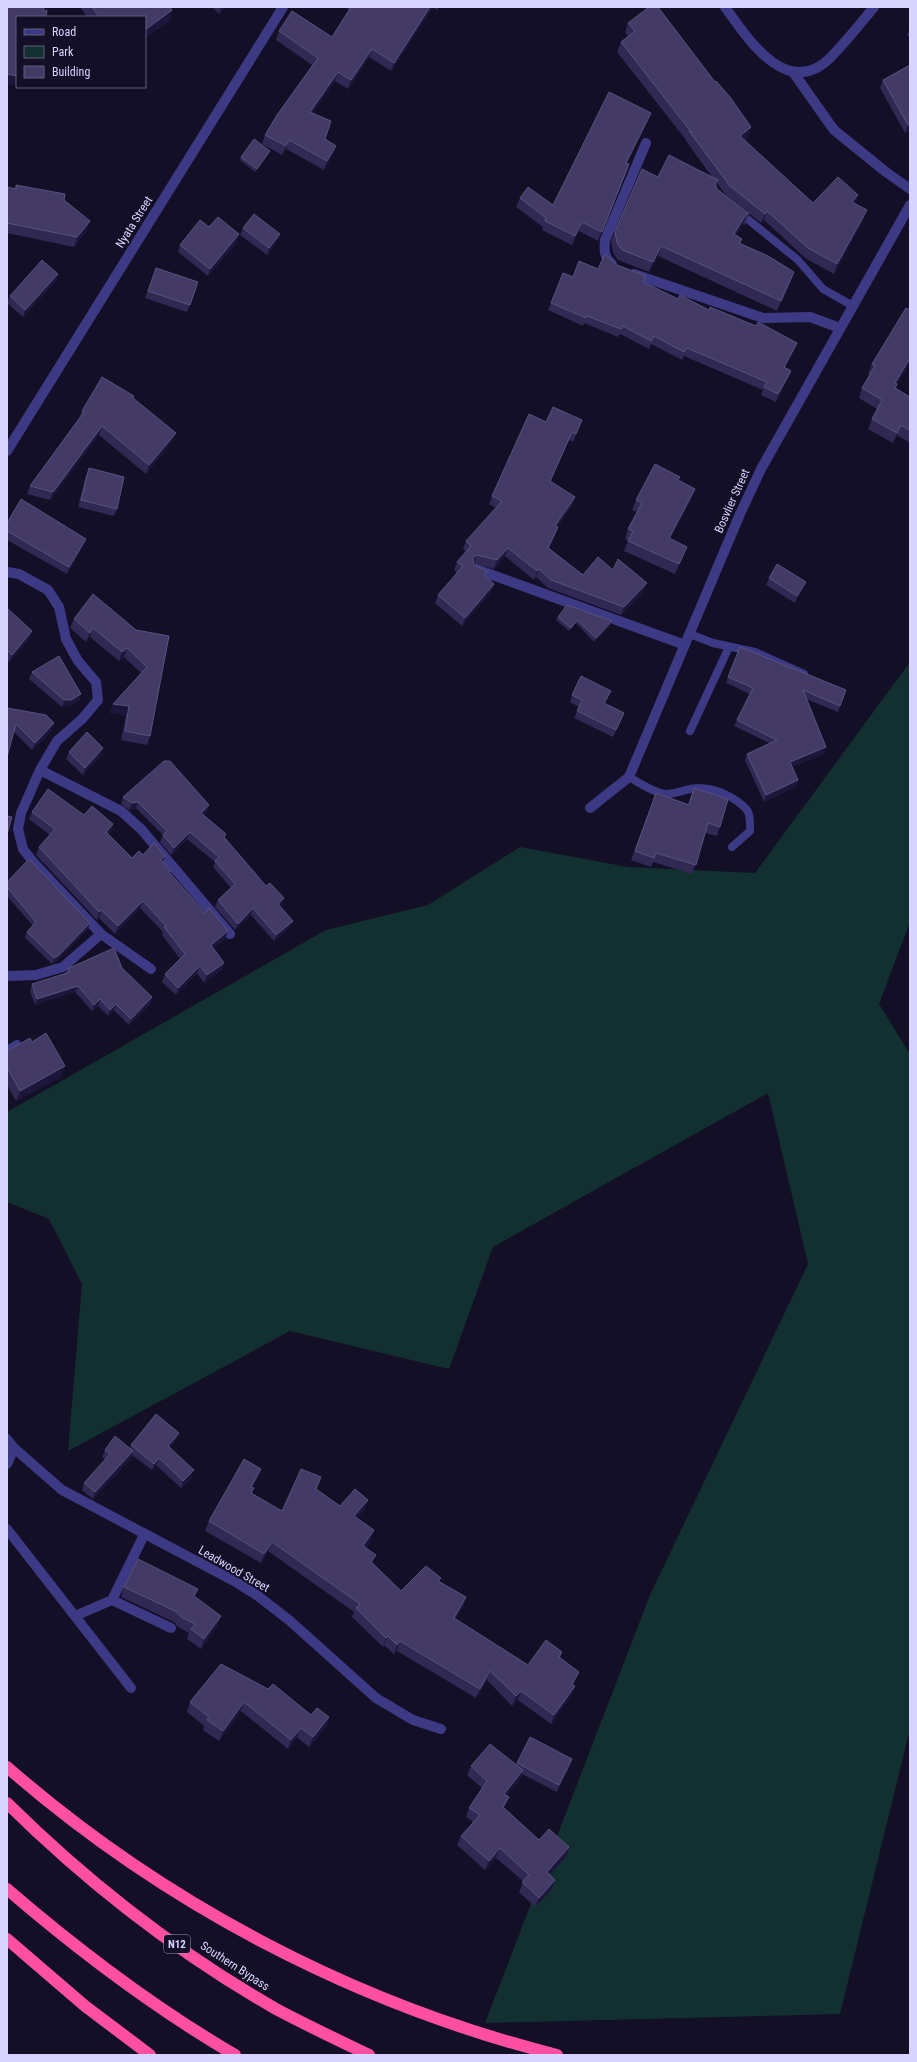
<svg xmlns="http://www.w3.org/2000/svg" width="917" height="2062" viewBox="0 0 917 2062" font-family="'Roboto Condensed',sans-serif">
<rect width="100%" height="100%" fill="#130f26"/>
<path fill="#12302f" d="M910 662V922L879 1004 910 1054V1729L840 2014 485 2023 650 1595 808 1264 768 1093 493 1247 449 1369 290 1331 68 1451 82 1284 49 1219 7 1202V1112L326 930 428 905 520 847 628 867 755 873Z"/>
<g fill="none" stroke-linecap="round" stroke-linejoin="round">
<path stroke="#3d3a85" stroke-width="8" d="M740 213 798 260 823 289 853 306
M690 634 713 643 755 652 804 674
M690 731 729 647
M629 777C640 783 652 792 665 794 675 795 687 788 698 788 715 788 736 797 747 810 751 816 750 824 750 831L732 847
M7 1050 17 1044"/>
<path stroke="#3d3a85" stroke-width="10" d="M793 72 834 130 886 172 910 189
M612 264C604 258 604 249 605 240L646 143
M634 274 763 318 810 317 840 328
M7 451 283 7
M476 569 685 645
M7 572 19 574 48 590 59 607 66 639 78 661 96 682 98 700 82 719 57 741 40 770 21 813 18 829 23 849 34 863 101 934 151 969
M40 770 121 811 141 829 230 934
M590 808 629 777 740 514 761 469 910 205
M7 976 36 975 63 967 101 934
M7 1439 14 1448 62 1490 234 1581 258 1596 289 1620 376 1698 413 1720 441 1729
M7 1464 14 1448
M7 1529 131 1688
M112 1600 144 1535
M75 1616 112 1600 171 1628"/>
<path stroke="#3d3a85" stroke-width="10" d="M725 7C748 39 787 100 830 58 846 42 860 24 874 7"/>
<path stroke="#ff4fa3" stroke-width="12" d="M7 1767C164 1904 355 2004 557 2055
M7 1803C87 1882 178 1953 276 2009 306 2025 338 2040 369 2055
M7 1889C79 1951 153 2007 235 2055
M7 1939 85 2006 150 2055"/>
</g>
<path fill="#312854" d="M80 7H170L172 10 169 21 145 38V17H87Z
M212 7H226L219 14Z
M345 7H439L437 10 433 7 391 71 369 57 348 89 335 81 312 113 333 154 324 170 286 149 282 155 262 144 265 135 312 65 276 40 279 31 332 37 349 10Z
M628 23 715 82 751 127 748 137 744 140 813 203 855 204 863 220 834 274 805 258 764 220 761 223 726 195 717 183 716 186 717 189 749 214 745 225 743 224 736 236 742 239 741 243 790 282 777 311 658 256 649 272 618 260 613 253 611 241 615 231 658 177H712L686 141V140L617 52 621 42 628 36 625 32Z
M910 28V38L907 35Z
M910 65V130L905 133 880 88 883 80Z
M651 113 647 122 627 163 626 173 598 241 579 231 572 245 542 230 543 227 516 207 520 198 553 205Z
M268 154 255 172 240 160 241 157Z
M16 185 64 200 87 230 74 247 7 233V187L15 189Z
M209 227 237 242 208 276 178 252 180 245Z
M243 228 280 234 277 241 267 255 240 235Z
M617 265 644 282 678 299 797 343 794 351 785 368 791 371 788 379 776 402 761 395 763 390 684 356 682 360 651 344 649 349 620 334 618 337 584 323 583 326 548 310 551 303 573 277 598 269Z
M156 268 198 282 187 312 145 298Z
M58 274 56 281 23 317 7 303 10 296Z
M910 310V362L897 384 896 388 910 397V443L897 435 893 443 868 429 872 419 877 409 859 398 862 388 870 375 868 374 872 364Z
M133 398 172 441 146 474 99 435 50 500 27 494 30 486 79 419 82 411Z
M582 420 573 442 569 440 551 481 575 497 572 505 557 527 555 535 549 548 583 575 613 570 644 592 621 615 548 588 536 577 534 580 505 556 494 569 474 563V565L494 584 491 592 462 626 435 603 438 595 457 573 454 570 457 562 466 552 463 549 466 541 496 508 489 504 492 496 546 422Z
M89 468 117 509 114 516 78 507 86 475Z
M679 481 691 499 670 539 683 557 675 574 624 551 628 541 625 539 628 529 637 512 632 510 636 500Z
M7 523 86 539 83 546 67 574 7 540Z
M769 578 806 582 803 589 795 603 766 585Z
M7 608 30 638 9 662 7 660Z
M558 617 611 625 594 642 576 623 569 631 556 620Z
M74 619 136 630 169 636 150 736 147 745 121 740 126 715 110 713 113 704 141 673 124 657 119 661 90 637 86 642 70 628Z
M32 672 81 694 79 701 68 707H62L29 679Z
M728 677 846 690 838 712 806 699 826 747 824 754 792 767 798 780 796 787 764 802 745 760 747 754 769 743 734 726 750 694 726 683Z
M572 695 608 698 605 704 624 713 621 720 613 737 574 718 579 707 570 702Z
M7 708 52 730 32 750 14 732Z
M69 752 101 755 83 775 66 759Z
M694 788 720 827 717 836 705 833 692 874 653 862 651 867 631 860 656 793 688 804Z
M123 797 209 805 207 811 203 815 225 839 282 905 280 906 290 927 274 941 251 915 235 930 215 907 218 900 231 888 213 867 215 862 187 839 171 855 160 842 163 835 136 808 129 810 121 804Z
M32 812 84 815 113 824 110 832 108 834 132 858 143 855 165 856 163 862 170 873 225 939 213 948 224 963 221 970 204 983 197 973 176 995 162 982 165 974 180 959 162 935 163 932 140 908 115 934 99 918 97 920 36 855 39 847 50 835 29 819Z
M7 882 90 923 88 929 56 962 52 964 25 938 27 932 33 926 7 896Z
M122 968 152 997 150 1004 129 1025 114 1010 108 1016 98 1006 92 1011 75 992 35 1005 30 991 32 984 65 974 67 969Z
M32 1042 61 1077 16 1101 7 1085V1051Z
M179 1433 176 1439 170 1448 192 1477 181 1488 156 1465 152 1470 132 1455 131 1458 93 1499 82 1490 84 1483 106 1460 102 1457 105 1450 130 1448 131 1445Z
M261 1469 257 1478 252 1487 254 1488 252 1494 282 1511 316 1489 340 1506 368 1500 364 1510 357 1518 371 1540 366 1548 373 1563 401 1591 441 1578 439 1582 466 1597 463 1607 455 1619 528 1665 562 1652 560 1658 575 1681 573 1685 575 1686 571 1696 551 1724 518 1700 512 1706 487 1680 476 1698 397 1651 394 1654 384 1645 383 1647 352 1617 354 1612 268 1551 261 1563 205 1531 209 1521Z
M124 1587 195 1597 221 1616 217 1626 201 1649 187 1639 189 1633 177 1626 174 1622 121 1597Z
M221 1664 311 1715 329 1717 326 1727 309 1747 297 1737 288 1749 241 1711 219 1741 203 1730 204 1726 187 1712 190 1702Z
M517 1763 570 1766 557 1792 522 1774 520 1779 506 1796 509 1797 504 1808 539 1840 566 1857 550 1874 555 1880 552 1889 535 1907 519 1892 523 1881 496 1858 485 1870 457 1845 461 1836 473 1822 466 1817 469 1808 482 1788 467 1775 471 1766 516 1765Z"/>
<path fill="#1d163a" d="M221 7H226L219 14Z
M430 7H433L391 71 394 63Z
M172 10 169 21 145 38V30Z
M372 49 369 57 348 89 351 80Z
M338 72 335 81 306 121 310 112Z
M7 74 17 76V86L7 84Z
M651 113 647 122 623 172 626 163Z
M910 124V130L905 133 908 125Z
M751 127 748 137 736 145 740 136Z
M289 140 286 149 282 155 286 146Z
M336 146 333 154 324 170 327 161Z
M858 195 855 205 852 202Z
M867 210 863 220 834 274 837 264Z
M767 211 764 220 761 223 765 214Z
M747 213 743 224 731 245 734 234Z
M90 221 87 230 74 247 77 237Z
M582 222 579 231 572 245 575 236Z
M239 234 237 242 208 276 210 269Z
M280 234 277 241 267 255 269 248Z
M661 246 658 256 649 272 653 262Z
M794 272 790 282 777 311 781 301Z
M58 274 56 281 23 317 25 310Z
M797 343 794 351 781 375 784 367Z
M910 358V362L891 393 895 383Z
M791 371 788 379 776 402 778 394Z
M901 425 897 435 893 443 897 433Z
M102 426 99 435 50 500 53 492Z
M572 432 569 440 547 489 550 481Z
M176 433 172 441 146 474 149 465Z
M695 489 691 499 665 548 669 538Z
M575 497 572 505 552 534 555 526Z
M558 527 555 535 545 556 548 548Z
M86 539 83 546 67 574 69 567Z
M687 547 683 557 675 574 679 564Z
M508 548 505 556 494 569 497 560Z
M477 555 474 563 470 566 473 558Z
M539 569 536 577 534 580 537 571Z
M806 582 803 589 795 603 797 596Z
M647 583 644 592 621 615 624 607Z
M494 584 491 592 462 626 465 618Z
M577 620 576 623 569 631 571 628Z
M612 621 611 625 594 642 596 638Z
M93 628 90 637 86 642 90 633Z
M32 631 30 638 9 662 12 655Z
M127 648 124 657 119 661 122 652Z
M611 691 608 698 602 710 604 703Z
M81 694 79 701 68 707H62L64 700Z
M113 704 129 706 126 715 110 713Z
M54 723 52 730 32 750 35 743Z
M826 747 824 754 787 769 790 762Z
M103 748 101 755 83 775 85 768Z
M798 780 796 787 764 802 766 795Z
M138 802 136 808 129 810 132 803Z
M209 805 207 811 198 819 201 813Z
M113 824 110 832 103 839 106 832Z
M190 832 187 839 171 855 174 848Z
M165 856 162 864 161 860Z
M284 898 282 905 276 910 278 904Z
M143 901 140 908 115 934 118 926Z
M253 908 251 915 235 930 238 924Z
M101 910 99 918 97 920 99 912Z
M293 921 290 927 274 941 276 935Z
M90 923 88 929 56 962 52 964 54 958Z
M228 931 225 939 208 952 211 945Z
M224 963 221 970 204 983 207 975Z
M200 966 197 973 176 995 178 988Z
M78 986 75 992 35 1005 37 999Z
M152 997 150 1004 129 1025 131 1019Z
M100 999 98 1006 92 1011 94 1005Z
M116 1004 114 1010 108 1016 110 1010Z
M65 1066 61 1077 16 1101 20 1091Z
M179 1433 176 1439 166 1453 168 1446Z
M133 1451 131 1458 93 1499 95 1492Z
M159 1458 156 1465 152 1470 154 1464Z
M261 1469 257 1478 247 1496 251 1487Z
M194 1470 192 1477 181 1488 183 1481Z
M368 1500 364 1510 351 1526 354 1516Z
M374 1530 371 1540 360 1556 363 1546Z
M272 1542 268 1551 261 1563 264 1554Z
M376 1555 372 1565 371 1562Z
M466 1597 463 1607 450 1628 454 1618Z
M221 1616 217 1626 201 1649 204 1639Z
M388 1636 384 1645 383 1647 386 1638Z
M400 1641 397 1651 394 1654 397 1645Z
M490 1671 487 1680 476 1698 480 1689Z
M579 1672 575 1681 568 1694 572 1684Z
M575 1686 571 1696 551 1724 554 1715Z
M521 1691 518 1700 512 1706 516 1696Z
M244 1702 241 1711 219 1741 223 1731Z
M329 1717 326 1727 309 1747 313 1737Z
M301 1728 297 1737 288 1749 291 1740Z
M572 1759 570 1766 557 1792 559 1785Z
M523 1770 520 1779 500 1803 504 1794Z
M509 1797 505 1806 499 1816 503 1807Z
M569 1847 566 1857 544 1881 547 1872Z
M500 1848 496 1858 485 1870 489 1861Z
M555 1880 552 1889 535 1907 539 1898Z"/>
<path fill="#433a66" stroke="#5a527e" d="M7 7H44V12L47 10 46 17H17V76L7 74Z
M92 7H170L172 10 145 30V17H99Z
M351 7H430L394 63 372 49 351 80 338 72 310 112 331 121 325 139 336 146 327 161 289 140 286 146 265 135 277 115 318 58 279 31 292 11 332 37Z
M649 7H658L715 82 716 81 730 97 751 127 740 136 813 203 838 177 858 195 852 202 867 210 837 264 808 248 767 211 765 214 730 186 689 131 692 133 621 42 635 31 628 23Z
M910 65V124L908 125 883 80Z
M609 92 651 113 626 163 629 164 602 232 582 222 575 236 545 221 546 218 520 198 528 187 553 205Z
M254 139 270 151 257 169 241 157Z
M669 155 718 180 715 184 717 189 749 214 747 213 734 234 742 239 739 243 768 256 794 272 781 301 661 246 653 262 622 250 617 243 615 231 642 169 658 177Z
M16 185 65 194 64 200 90 221 77 237 7 223V187L16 189Z
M254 214 280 234 269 248 243 228Z
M218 217 239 234 210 269 180 245 200 220 209 227Z
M605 254 617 265 646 276 643 282 678 299 680 295 709 310 710 307 756 326 758 322 797 343 784 367 791 371 778 394 764 387 767 382 687 348 684 352 654 336 651 341 623 326 621 329 587 316 586 318 551 303 563 273 573 277 579 261 598 269Z
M42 260 58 274 25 310 10 296Z
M156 268 198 282 190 305 148 291Z
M906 308 910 310V358L895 383 897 384 895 388 910 397V431L901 425 897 433 872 419 882 400 862 388 875 366 872 364Z
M102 377 134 396 133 398 176 433 149 465 102 426 53 492 30 486 84 412 82 411Z
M553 407 582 420 576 434 572 432 550 481 575 497 555 526 558 527 548 548 583 575 598 557 613 570 618 559 647 583 624 607 551 580 539 569 537 571 508 548 497 560 477 555 473 558 474 565 487 571 484 575 494 584 465 618 438 595 463 566 457 562 471 546 466 541 502 501 492 496 529 414 546 422Z
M655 464 680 477 678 480 695 489 669 538 687 547 679 564 628 541 633 531 628 529 642 503 636 500Z
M89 468 124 477 117 509 81 500Z
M21 499 86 539 69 567 7 531V523Z
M777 564 806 582 797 596 769 578Z
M93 594 136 630 169 636 150 736 125 731 129 706 113 704 147 667 127 648 122 652 93 628 90 633 74 619Z
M567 605 612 621 596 638 577 620 571 628 558 617Z
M7 608 32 631 12 655 7 650Z
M740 647 846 690 840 706 803 690 826 747 790 762 798 780 766 795 747 754 777 740 737 720 753 688 728 677Z
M59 656 81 694 71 700H64L32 672Z
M581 676 611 691 604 703 624 713 616 730 577 711 582 700 572 695Z
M7 708 46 715 54 723 35 743 16 724 7 757Z
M87 732 103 748 85 768 69 752Z
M164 761H170L209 805 201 813 226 834 224 837 266 886 270 883 284 898 278 904 293 921 276 935 253 908 238 924 218 900 235 884 215 861 219 857 190 832 174 848 163 835 167 831 138 802 132 803 123 797Z
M694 788 728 799 720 827 708 823 696 865 656 853 654 858 635 851 656 793 689 805Z
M48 789 84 815 92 806 113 824 106 832 132 858 139 851 143 855 154 843 165 856 161 860 171 871 169 872 205 913 209 908 228 931 211 945 224 963 207 975 200 966 178 988 165 974 185 954 164 927 166 926 143 901 118 926 101 910 99 912 39 847 55 829 32 812Z
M7 816 12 817 7 834Z
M29 859 90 923 58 956 54 958 27 932 36 922 7 887V882Z
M114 948 122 968 152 997 131 1019 116 1004 110 1010 100 999 94 1005 78 986 37 999 32 984 70 972 67 969Z
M46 1033 65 1066 20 1091 7 1067V1051L30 1038 32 1042Z
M156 1414 179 1433 168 1446 194 1470 183 1481 159 1458 154 1464 131 1445Z
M115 1436 133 1451 95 1492 84 1483 110 1454 105 1450Z
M244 1459 261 1469 251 1487 254 1488 251 1493 282 1511 301 1469 321 1477 316 1489 340 1506 355 1489 368 1500 354 1516 374 1530 363 1546 376 1555 371 1562 401 1591 426 1566 441 1578 438 1581 466 1597 454 1618 528 1665 546 1640 562 1652 559 1657 579 1672 572 1684 575 1686 554 1715 521 1691 516 1696 490 1671 480 1689 400 1641 397 1645 388 1636 386 1638 356 1608 360 1604 272 1542 264 1554 209 1521Z
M138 1559 198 1589 194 1596 221 1616 204 1639 191 1629 195 1624 181 1617 177 1612 124 1587Z
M221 1664 268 1689 273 1684 311 1715 317 1708 329 1717 313 1737 301 1728 291 1740 244 1702 223 1731 207 1720 209 1717 190 1702Z
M530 1737 572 1759 559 1785 517 1763Z
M490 1744 523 1770 504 1794 509 1797 503 1807 539 1840 549 1829 569 1847 547 1872 555 1880 539 1898 522 1882 529 1875 500 1848 489 1861 461 1836 480 1815 469 1808 487 1781 471 1766Z"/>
<g text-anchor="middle" stroke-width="4" stroke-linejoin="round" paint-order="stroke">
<rect fill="#130f26" stroke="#9e99be" stroke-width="1" x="164" y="1935" width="26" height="18" rx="3"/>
<g font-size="11" font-weight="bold" fill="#d9d4ff">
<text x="177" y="1948">N12</text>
</g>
<g font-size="12" fill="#d9d4ff" stroke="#130f26">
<text transform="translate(134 222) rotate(-58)" y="4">Nyata Street</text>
<text transform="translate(732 501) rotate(-66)" y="4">Bosvlier Street</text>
<text transform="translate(234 1569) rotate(30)" y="4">Leadwood Street</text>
<text transform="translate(235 1966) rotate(33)" y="4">Southern Bypass</text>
</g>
</g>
<rect width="917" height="2062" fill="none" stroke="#d9d4ff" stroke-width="16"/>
<rect x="16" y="16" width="130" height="72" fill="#130f26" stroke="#625e7d"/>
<rect x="24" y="29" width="20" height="6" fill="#3d3a85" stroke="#625e7d"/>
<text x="52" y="36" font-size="12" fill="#d9d4ff">Road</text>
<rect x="24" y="46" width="20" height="12" fill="#12302f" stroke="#625e7d"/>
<text x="52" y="56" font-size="12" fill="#d9d4ff">Park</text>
<rect x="24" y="66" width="20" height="12" fill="#433a66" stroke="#625e7d"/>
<text x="52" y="76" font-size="12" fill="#d9d4ff">Building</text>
</svg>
